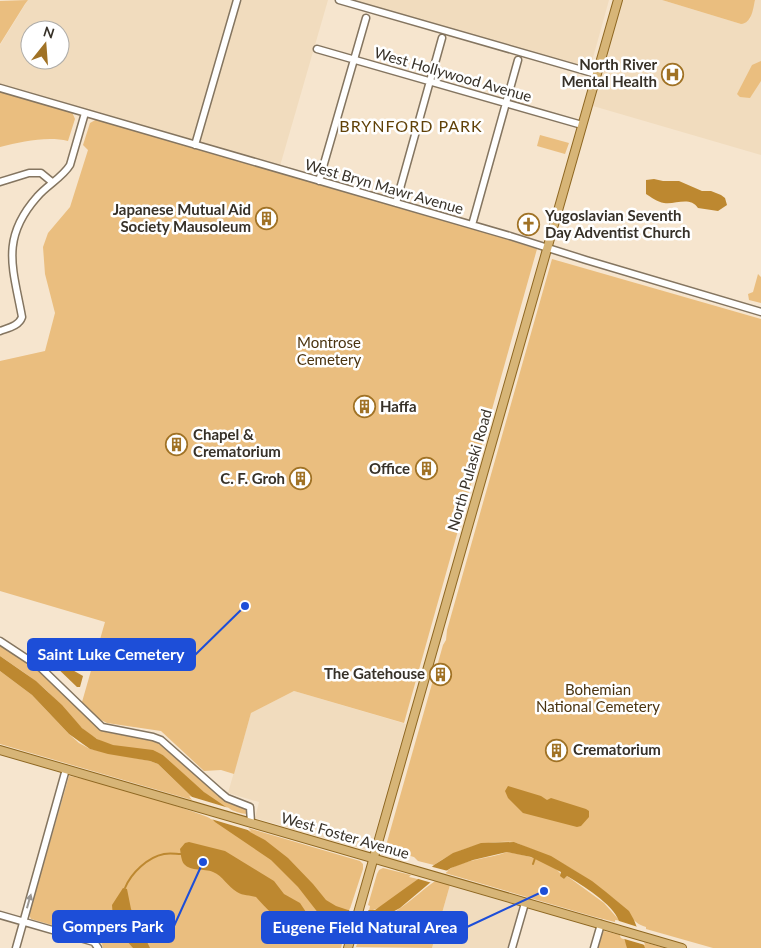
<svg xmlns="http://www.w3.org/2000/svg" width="761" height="948" viewBox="0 0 761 948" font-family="Lato,sans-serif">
<rect width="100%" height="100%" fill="#f6e5ce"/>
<path fill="#f1dcbe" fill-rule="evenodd" d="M28 0H328L280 166 0 85V45ZM30 30H60V60H30Z
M334 0H609L589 72Z
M622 0H662L741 24 750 19 755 0H761V155L593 106Z
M294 691 406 724 370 851 255 818 259 802 228 793 251 713Z
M450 885 519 906 509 948H432Z"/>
<path fill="#eabe7f" d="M28 0 25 4 0 44V1Z
M662 0H755C753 9 752 23 741 24Z
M761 61V81L750 98 740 97 737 94 752 65Z
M0 91 72 112 75 119 68 141C46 136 22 142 0 147Z
M97 119 497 236 537 249 404 723 294 691 251 713 234 774 221 770 204 771 161 731 107 723 99 719 82 702 105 622 0 591V361L45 351 55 313 45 274 43 247 48 233 70 207 88 150 83 145 90 123Z
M540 135 569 143 565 154 537 146Z
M552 259 761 319V948H713L646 929V927C630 922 633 914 621 905 594 882 564 861 531 849 525 847 519 843 513 842 484 840 457 849 434 865L418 861 414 857 385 849 443 645 446 640 447 630Z
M758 274 761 277V303L749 300 748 294 753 292Z
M0 645 36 669 97 727 106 732 158 742 223 799 246 808 248 810 247 814C220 813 183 773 163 755 143 746 119 751 99 740 78 729 64 707 46 690 32 677 16 667 0 656Z
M0 671 32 695 69 734 79 743 90 749 150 761 158 764 192 797H190L192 800 0 744Z
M69 776C83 777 205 813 211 819L249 831 248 828 360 861 363 864V869L345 924H347L341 948H103L102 944 97 938 31 919 29 915Z
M507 852C525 855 556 861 564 879L567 876 604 903 620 921 615 920V922L595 917 445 873C457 860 489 859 507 852Z
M383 868 411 875 409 877 418 879C403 890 386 908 369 911L370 906 368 905 377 874 379 870Z
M435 881 450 885 432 948 356 947 362 928 364 929 365 924C391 921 414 896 435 881Z
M604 931 620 935 621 938 644 945 643 942 665 948H597L602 932Z"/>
<path fill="#bd8830" d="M654 179 663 181H679L702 191H711L721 195 725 198 727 205 718 211 698 208C690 196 675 205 664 203 657 202 651 197 646 194V180Z
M0 656 36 681 62 705 82 728 97 739 113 745 153 750 163 755 204 792 226 807 250 832 265 840 288 858 313 884 326 900 336 906 348 910H375L418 879 434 865 453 853 481 843 514 842 551 856 592 881 606 892 629 911 634 920 645 948H627C624 939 623 929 619 921 613 904 582 885 567 876L564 879 560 876 561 872 531 857 507 852 473 860 451 868 438 876 400 908 376 921 365 924 353 921 335 922 329 920 319 914 298 887 271 860 215 822 192 797 158 764 150 761 108 754 90 749 69 734 32 695 0 671Z
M55 656 65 659 69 668 83 676 80 687H77L52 663Z
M508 786 541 796 547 800 551 798 586 809 589 811V817L581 826 577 827 523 813 508 798 505 791Z
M189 842 225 851 274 881 284 894 300 903 308 915V919L307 922 299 926C276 921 271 913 256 897 250 895 243 896 237 892 228 887 223 876 213 872 204 868 191 872 184 864 181 860 181 854 180 849L185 843Z
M123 888 127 889 131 909 150 948H133L126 940 113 918 112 905Z"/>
<path fill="#f6e5ce" d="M189 796 229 808 251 831 211 819Z
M429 866 448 871 432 883 415 878Z
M350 908H369L364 927 352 923 345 924Z
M616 920 638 927 645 945 621 938Z"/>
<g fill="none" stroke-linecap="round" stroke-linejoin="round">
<path stroke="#bd8830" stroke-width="2" d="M533 864 535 858
M125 888C131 873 148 857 164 854 170 853 176 854 181 854"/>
<defs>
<path id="minor" d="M339 0 596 74
M317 49 582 125
M0 88 510 236 586 260 761 312
M195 145 237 0
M319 181 366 18
M0 182 29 173H41L52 182
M396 203 442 38
M472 225 518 60
M0 331C8 328 19 326 22 317 13 268 0 239 37 197 47 185 62 178 70 165L85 113
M0 641 41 668 102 727 153 737 161 740 221 793 227 798 250 807 251 823
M0 915 94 942 98 948
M16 948 66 769
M512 948 525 903
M594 948 601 924"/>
<path id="major" d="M0 750 682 948
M348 948 618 0"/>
</defs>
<use href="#minor" stroke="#847560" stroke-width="9"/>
<use href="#major" stroke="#8e6721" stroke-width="10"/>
<use href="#minor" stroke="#fff" stroke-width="6"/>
<use href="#major" stroke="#d7b577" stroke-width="8"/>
</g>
<defs><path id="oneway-solid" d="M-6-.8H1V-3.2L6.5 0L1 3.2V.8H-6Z" transform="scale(1.25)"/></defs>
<use fill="#9b9894" href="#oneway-solid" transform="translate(29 901) rotate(-74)"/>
<defs>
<symbol id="hospital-ring" viewBox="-11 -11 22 22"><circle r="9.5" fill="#fff" stroke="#a07225" stroke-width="1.5"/><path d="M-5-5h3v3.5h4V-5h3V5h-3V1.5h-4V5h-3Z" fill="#a07225"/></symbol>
<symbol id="building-ring" viewBox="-11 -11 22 22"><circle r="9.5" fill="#fff" stroke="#a07225" stroke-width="1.5"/><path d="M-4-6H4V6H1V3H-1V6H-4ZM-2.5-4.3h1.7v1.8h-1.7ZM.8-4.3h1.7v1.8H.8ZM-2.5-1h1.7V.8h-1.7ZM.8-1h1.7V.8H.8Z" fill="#a07225"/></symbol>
<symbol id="church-ring" viewBox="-11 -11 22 22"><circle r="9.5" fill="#fff" stroke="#a07225" stroke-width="1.5"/><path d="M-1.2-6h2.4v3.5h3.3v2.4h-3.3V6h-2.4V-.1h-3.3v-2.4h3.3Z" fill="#a07225"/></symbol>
</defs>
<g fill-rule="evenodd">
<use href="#hospital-ring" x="660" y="62" width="25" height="25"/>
<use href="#building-ring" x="254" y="206" width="25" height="25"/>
<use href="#church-ring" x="516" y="212" width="25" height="25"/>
<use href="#building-ring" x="352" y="394" width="25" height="25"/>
<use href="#building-ring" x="164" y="432" width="25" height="25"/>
<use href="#building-ring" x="414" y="456" width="25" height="25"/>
<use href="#building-ring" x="288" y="466" width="25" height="25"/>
<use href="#building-ring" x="428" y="662" width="25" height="25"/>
<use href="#building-ring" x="544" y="738" width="25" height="25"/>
</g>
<g text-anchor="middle" stroke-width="5" stroke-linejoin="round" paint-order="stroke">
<g font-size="15" font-weight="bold" fill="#373128" stroke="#fff" text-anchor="end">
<text x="657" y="70">North River<tspan x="657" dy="17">Mental Health</tspan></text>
<text x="251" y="215">Japanese Mutual Aid<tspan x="251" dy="17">Society Mausoleum</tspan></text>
<text x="545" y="221" text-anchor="start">Yugoslavian Seventh<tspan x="545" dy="17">Day Adventist Church</tspan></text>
<text x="380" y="412" text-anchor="start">Haffa</text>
<text x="193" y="440" text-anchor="start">Chapel &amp;<tspan x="193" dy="17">Crematorium</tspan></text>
<text x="410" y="474">Office</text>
<text x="285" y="484">C. F. Groh</text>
<text x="425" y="679">The Gatehouse</text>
<text x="573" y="755" text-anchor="start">Crematorium</text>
</g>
<g font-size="15" fill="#373128" stroke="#fff">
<text transform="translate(453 75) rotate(16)" y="5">West Hollywood Avenue</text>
<text transform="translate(384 187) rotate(16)" y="5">West Bryn Mawr Avenue</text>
<text transform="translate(470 470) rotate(-74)" y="5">North Pulaski Road</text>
<text transform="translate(345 836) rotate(16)" y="5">West Foster Avenue</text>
</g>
<g font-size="15" fill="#4b3410" stroke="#fff">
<text x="329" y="348">Montrose<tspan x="329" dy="17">Cemetery</tspan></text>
<text x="598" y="695">Bohemian<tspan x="598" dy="17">National Cemetery</tspan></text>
</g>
<g font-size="16" letter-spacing="1" fill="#604107" stroke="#fff">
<text x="411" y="132">BRYNFORD PARK</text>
</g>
</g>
<path fill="none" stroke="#1d4ed8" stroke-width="2" d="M245 606L195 655M203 862L174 926M544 891L467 927"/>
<g fill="#1d4ed8" stroke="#fff" stroke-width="2">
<circle cx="245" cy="606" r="5"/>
<circle cx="203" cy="862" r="5"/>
<circle cx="544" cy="891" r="5"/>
</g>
<g fill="#1d4ed8" stroke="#1d4ed8" stroke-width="2">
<rect x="28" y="639" width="167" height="31" rx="5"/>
<rect x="53" y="911" width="121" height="31" rx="5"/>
<rect x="262" y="912" width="205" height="31" rx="5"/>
</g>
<g font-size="16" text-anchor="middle" font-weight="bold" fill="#fff">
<text x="111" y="660">Saint Luke Cemetery</text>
<text x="113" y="932">Gompers Park</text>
<text x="365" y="933">Eugene Field Natural Area</text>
</g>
<g transform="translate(45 45) rotate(17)"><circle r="24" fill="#ffffff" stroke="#afada9"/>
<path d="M0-4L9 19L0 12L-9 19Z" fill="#a07225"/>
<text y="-8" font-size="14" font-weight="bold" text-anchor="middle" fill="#373128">N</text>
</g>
</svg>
